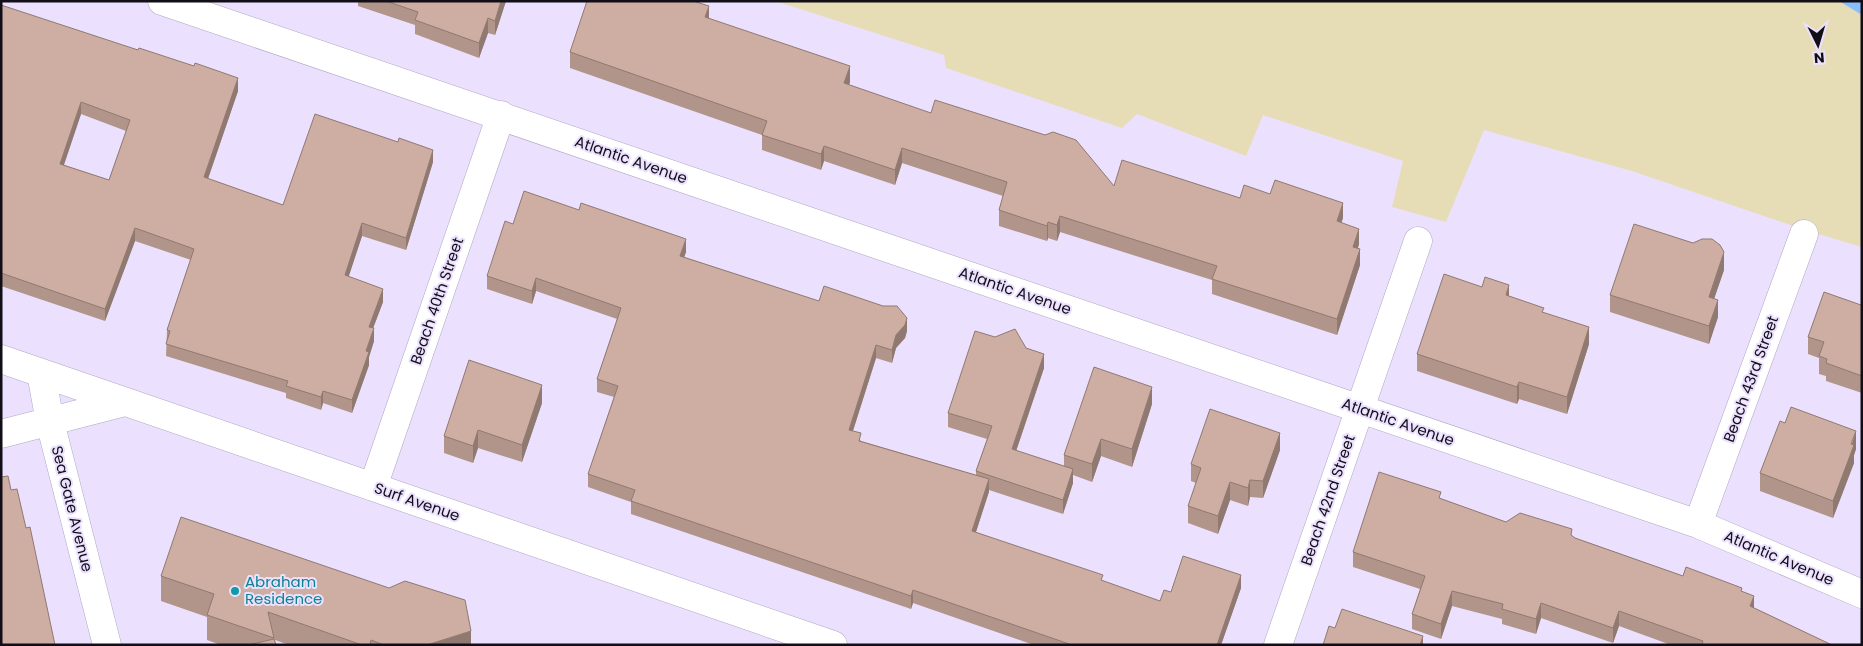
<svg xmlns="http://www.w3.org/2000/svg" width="1863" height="646" viewBox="0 0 1863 646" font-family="Poppins,sans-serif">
<rect width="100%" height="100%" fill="#ebe0fe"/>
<path fill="#e6ddb7" d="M775 1H1862V247L1805 230 1632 171 1484 130 1446 222 1392 207 1403 161 1263 115 1246 156 1137 114 1122 128 946 68 944 55Z"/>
<path fill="#89befe" d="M1839 1H1862V15Z"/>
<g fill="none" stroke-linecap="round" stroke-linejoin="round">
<defs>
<path id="minor" d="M162 1 1698 524 1862 594
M1 359 833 645
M41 373 50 422 107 645
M1 434 125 402
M373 487 501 115
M1698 524 1804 234
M1278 645 1418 241"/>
</defs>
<use href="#minor" stroke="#b0a6c2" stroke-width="29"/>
<use href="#minor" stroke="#fff" stroke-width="28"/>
</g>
<path fill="#b1958b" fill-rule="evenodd" d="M358 1H506L495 35 488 33 479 58 415 34V25L358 6Z
M1 5 238 91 208 179 283 205 433 162 406 250 362 236 348 277 383 302 373 328 374 341 369 357V365L352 413 323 403 321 410 286 398V393L166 356 167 330 191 260 135 241 105 321 1 286ZM81 114 126 131 109 180 64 165Z
M709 18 850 82 849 85 1114 186 1240 198 1343 218 1341 222 1359 244 1358 248 1360 265 1337 335 1212 294V280L1060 232 1057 241 1048 238 1047 241 999 226V210L1003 196 902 163 895 185 824 161 821 170 762 150V135L570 68V52Z
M513 224 686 252 684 257 907 331 905 338 896 348 892 363 876 358 853 431 861 441 976 475V471L987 439 948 427V413L1026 348 1044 368 1016 451 1064 466V455L1152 404 1132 467 1101 456 1092 482 1073 475V483L1063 514 989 490 976 532 1103 581 1160 601 1171 592 1241 588 1221 645H1034L913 603 911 609 631 514V502L588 487V474L614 397 597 392V379L617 319 536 291 532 304 487 289V276Z
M1724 270 1714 298 1718 317 1709 344 1610 312V295Z
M1509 296 1544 313 1589 344 1567 414 1519 399 1517 404 1417 371V354Z
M1861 305H1862V393L1826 381V376L1819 374V358L1808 354V337Z
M542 403 522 462 478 448 473 463 444 453V436Z
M1856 449 1854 455V463L1833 518 1760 491V473Z
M1280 450 1263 498 1250 497 1248 506 1230 500 1218 534 1188 523V506L1196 483 1191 481V464Z
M1441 499 1506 522 1572 536 1575 538 1683 576 1742 591 1754 608 1832 645H1671L1619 626 1613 643 1541 618 1536 634 1502 624V619L1452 606 1441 639 1412 629V614L1420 589 1353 567V552Z
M161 576 471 645H289L275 640 276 645H221L207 640V617L161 601Z"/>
<path fill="#907971" d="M501 1H506L495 35V21Z
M709 6V22L705 17Z
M488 18V33L479 58V43Z
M850 66V82L844 99V83Z
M238 78V91L204 190V177Z
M81 102V114L60 176V164Z
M824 146V161L821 170V154Z
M902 148V163L895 185V170Z
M433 150V162L406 250V238Z
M1343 203V218L1337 236V221Z
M1060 216V232L1057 241V225Z
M1048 222V238L1047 241V226Z
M362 223V236L345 288V275Z
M135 228V241L105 321V309Z
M1359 229V244L1353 262V247Z
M686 239V252L680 269V256Z
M1360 249V265L1337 335V319Z
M1724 252V270L1709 314V297Z
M536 278V291L532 304V291Z
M1509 285V302L1506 295Z
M383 289V302L369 339V327Z
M1718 300V317L1709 344V326Z
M907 318V331L905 338 896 348 892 363V350L896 335Z
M1589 327V344L1567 414V397Z
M374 328V341L369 357V365L352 413V400L366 351Z
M876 345V358L849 443V430Z
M1044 354V368L1012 463V449Z
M1519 382V399L1517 404V387Z
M542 385V403L522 462V445Z
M1152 387V404L1132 467V449Z
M323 391V403L321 410V397Z
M478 430V448L473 463V446Z
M1856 431V449L1854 455V463L1833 518V501Z
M1280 433V450L1263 498V481Z
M1101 439V456L1092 482V464Z
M1073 469V483L1063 514V500Z
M989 479V492L972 544V531Z
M1250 480V497L1248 506V488Z
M1230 482V500L1218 534V516Z
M1241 575V588L1221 645H1217Z
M913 590V603L911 609V596Z
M1452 591V606L1441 639V624Z
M1754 596V611L1750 606Z
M1541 603V618L1536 634V619Z
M1619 611V626L1613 643V628Z
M471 631V645H427Z
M1423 636V645H1420Z"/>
<path fill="#ceada2" stroke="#907971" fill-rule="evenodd" d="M386 1H501L495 21 488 18 479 43 415 20 418 12Z
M587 1H693L709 6 705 17 850 66 844 83 931 113 935 100 1045 135 1053 132 1076 140 1114 186 1122 160 1240 198 1244 185 1270 194 1275 180 1343 203 1337 221 1359 229 1353 247 1360 249 1337 319 1212 279 1217 266 1060 216 1057 225 1048 222 1047 226 999 210 1007 182 902 148 895 170 824 146 821 154 762 135 767 121 570 52Z
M1 5 138 50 139 48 194 66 195 63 238 78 204 177 283 205 315 114 398 142 399 138 433 150 406 238 362 223 345 275 383 289 369 327 374 328 366 351 369 352 352 400 323 391 321 397 286 386 288 381 166 344 170 331 167 330 194 249 135 228 105 309 1 273ZM81 102 130 120 109 180 60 164Z
M524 191 579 210 581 203 686 239 680 256 819 301 824 286 883 306H897L907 318 905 325 896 335 892 350 876 345 849 430 861 433 859 441 989 479 972 531 1103 575 1101 580 1160 601 1164 590 1171 592 1183 556 1241 575 1217 645H1072L913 590 911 596 631 501 635 490 588 474 618 386 597 379 621 308 536 278 532 291 487 276 505 221 513 224Z
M1634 224 1693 243 1702 239H1712L1720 245 1724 252 1709 297 1718 300 1709 326 1610 295Z
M1444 274 1482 287 1485 277 1509 285 1506 295 1544 308 1542 312 1589 327 1567 397 1519 382 1517 387 1417 354Z
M1824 292 1861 305H1862V376L1826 363 1827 359 1819 356 1824 342 1808 337Z
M1015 329 1026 348 1044 354 1012 449 1073 469 1063 500 976 471 992 426 948 413 975 331 995 337Z
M469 360 542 385 522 445 478 430 473 446 444 436Z
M1094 367 1152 387 1132 449 1101 439 1092 464 1064 455Z
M1791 407 1856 431 1851 444 1854 445 1833 501 1760 473 1780 421 1785 423Z
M1210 409 1280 433 1263 481 1250 480 1248 488 1230 482 1218 516 1188 506 1201 468 1191 464Z
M1379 472 1441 492 1439 498 1506 522 1520 513 1572 529 1571 535 1575 538 1683 576 1686 567 1742 588 1741 591 1754 596 1750 606 1832 645H1702L1703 641 1619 611 1613 628 1541 603 1536 619 1502 609 1503 604 1452 591 1441 624 1412 614 1425 576 1353 552Z
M8 476 11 490 17 489 26 528 30 527 55 645H1V477Z
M181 517 389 588 405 581 465 600 471 631 427 645H384L371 640 370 645H362L268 612 274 638 207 615 214 594 161 576Z
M1342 609 1423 636 1420 645H1323L1329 626 1335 628Z
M274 639 276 645H248Z"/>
<circle fill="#0f9aa8" stroke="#ebe0fe" stroke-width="2" cx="235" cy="591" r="5"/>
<g text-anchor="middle" stroke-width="4" stroke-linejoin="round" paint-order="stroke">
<g font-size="15" fill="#120e18" stroke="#ebe0fe">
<text transform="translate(631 160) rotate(19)" y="5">Atlantic Avenue</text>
<text transform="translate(1015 291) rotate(19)" y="5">Atlantic Avenue</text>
<text transform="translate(437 301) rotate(-71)" y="5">Beach 40th Street</text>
<text transform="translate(1751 379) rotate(-70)" y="5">Beach 43rd Street</text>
<text transform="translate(1398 422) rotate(19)" y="5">Atlantic Avenue</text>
<text transform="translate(1328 500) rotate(-71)" y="5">Beach 42nd Street</text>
<text transform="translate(417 502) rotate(19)" y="5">Surf Avenue</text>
<text transform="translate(72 509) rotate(76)" y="5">Sea Gate Avenue</text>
<text transform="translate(1779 558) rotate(23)" y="5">Atlantic Avenue</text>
</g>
<g font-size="15" fill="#0d838f" stroke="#ebe0fe" text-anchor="start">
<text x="245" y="587">Abraham<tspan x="245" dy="17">Residence</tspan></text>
</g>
</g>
<rect width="1863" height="646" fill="none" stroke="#120e18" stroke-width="5"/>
<g transform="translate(1818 45) rotate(175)" stroke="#ebe0fe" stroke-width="4" paint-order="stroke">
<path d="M0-4L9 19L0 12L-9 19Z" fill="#120e18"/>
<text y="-8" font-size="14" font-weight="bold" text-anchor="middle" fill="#120e18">N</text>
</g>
</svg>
